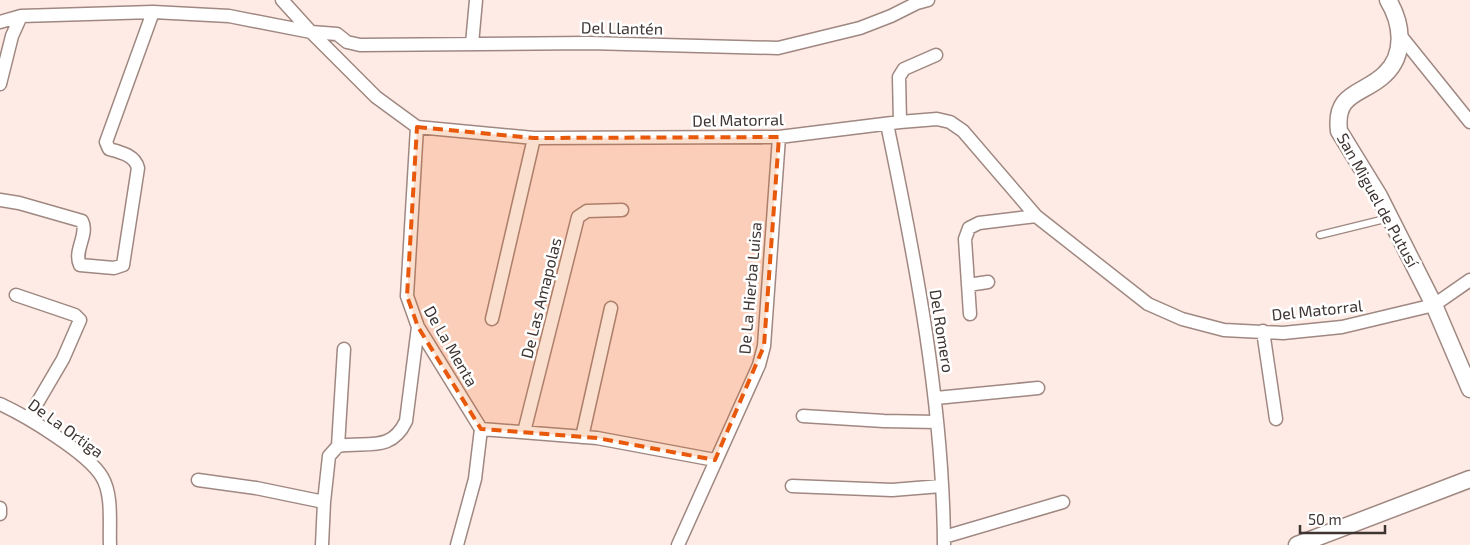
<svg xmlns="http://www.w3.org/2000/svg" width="1470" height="545" viewBox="0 0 1470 545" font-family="'Exo 2',sans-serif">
<rect width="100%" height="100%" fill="#ffebe5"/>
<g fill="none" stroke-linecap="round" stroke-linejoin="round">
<defs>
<path id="service" d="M1320 235 1389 218"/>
<path id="minor" d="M282 0 311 32 337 34 347 42 360 45 589 43 778 48 860 28 891 16 917 3 928 0
M0 22 21 16 153 12 229 16 311 32 376 97 417 127 534 138 779 137 900 122 937 119 950 122 963 131 1036 216 1148 304 1182 319 1224 330 1283 333 1342 327 1434 305 1470 280
M1400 35 1470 122
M472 44 476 0
M0 84 12 36 21 16
M900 122 899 77 904 69 936 55
M887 124C916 263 943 403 944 545
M417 127 407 296 418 327 481 429 475 479 457 545
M0 200 19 203 82 221C89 234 73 251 80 265L114 268 123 265 138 168C135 155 120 152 109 149L106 142 153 12
M968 285 988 282
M16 295 75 315 80 320 63 359 29 417
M970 314 965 239 969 228 979 223 1036 216
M492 319 534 138
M1263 331 1276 419
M936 398 1038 388
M0 404C26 416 88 453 102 477 113 495 109 524 110 545
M803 416 884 421 937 422
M481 429 597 438 715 460
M524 432 578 217 587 211 622 210
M582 437 611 308
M338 446 344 349
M198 480 256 488 324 502
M792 486 892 490 941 486
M0 508V514
M944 537 1063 502
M322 545 324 502 329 456 338 446C367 441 391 453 406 421L418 327
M678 545 759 365 764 346 779 137"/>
<path id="tertiary" d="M1388 0C1402 23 1406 54 1385 74 1364 95 1334 91 1339 131L1379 196 1434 305 1470 389
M1297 545 1470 479"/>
</defs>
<use href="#service" stroke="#9f8881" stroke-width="9"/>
<use href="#minor" stroke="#9f8881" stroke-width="15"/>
<use href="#tertiary" stroke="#9f8881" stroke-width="19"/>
<use href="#service" stroke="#fff" stroke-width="6"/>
<use href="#minor" stroke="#fff" stroke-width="12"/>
<use href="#tertiary" stroke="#fff" stroke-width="16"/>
</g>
<path fill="#e8590c" fill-opacity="0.2" stroke="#e8590c" stroke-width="4" stroke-dasharray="10 6" stroke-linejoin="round" d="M417 127 534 138 779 137 764 346 715 460 597 438 481 429 418 327 407 296Z"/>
<g text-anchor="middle" stroke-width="5" stroke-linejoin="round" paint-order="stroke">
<g font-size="16" fill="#3e3532" stroke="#fff">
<text transform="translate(622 28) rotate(1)" y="6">Del Llantén</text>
<text transform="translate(738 120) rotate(-1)" y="6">Del Matorral</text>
<text transform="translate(1378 200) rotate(61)" y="6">San Miguel de Putusí</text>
<text transform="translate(750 288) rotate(-85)" y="6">De La Hierba Luisa</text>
<text transform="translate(541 298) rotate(-76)" y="6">De Las Amapolas</text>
<text transform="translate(1317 310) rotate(-6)" y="6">Del Matorral</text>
<text transform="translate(942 331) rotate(81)" y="6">Del Romero</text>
<text transform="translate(451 346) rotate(60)" y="6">De La Menta</text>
<text transform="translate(66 428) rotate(36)" y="6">De La Ortiga</text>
</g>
</g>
<path d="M1300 525v8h85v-8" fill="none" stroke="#3e3532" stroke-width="2.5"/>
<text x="1308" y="525" font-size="15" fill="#3e3532" stroke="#ffffff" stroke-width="4" paint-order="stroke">50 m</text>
</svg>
